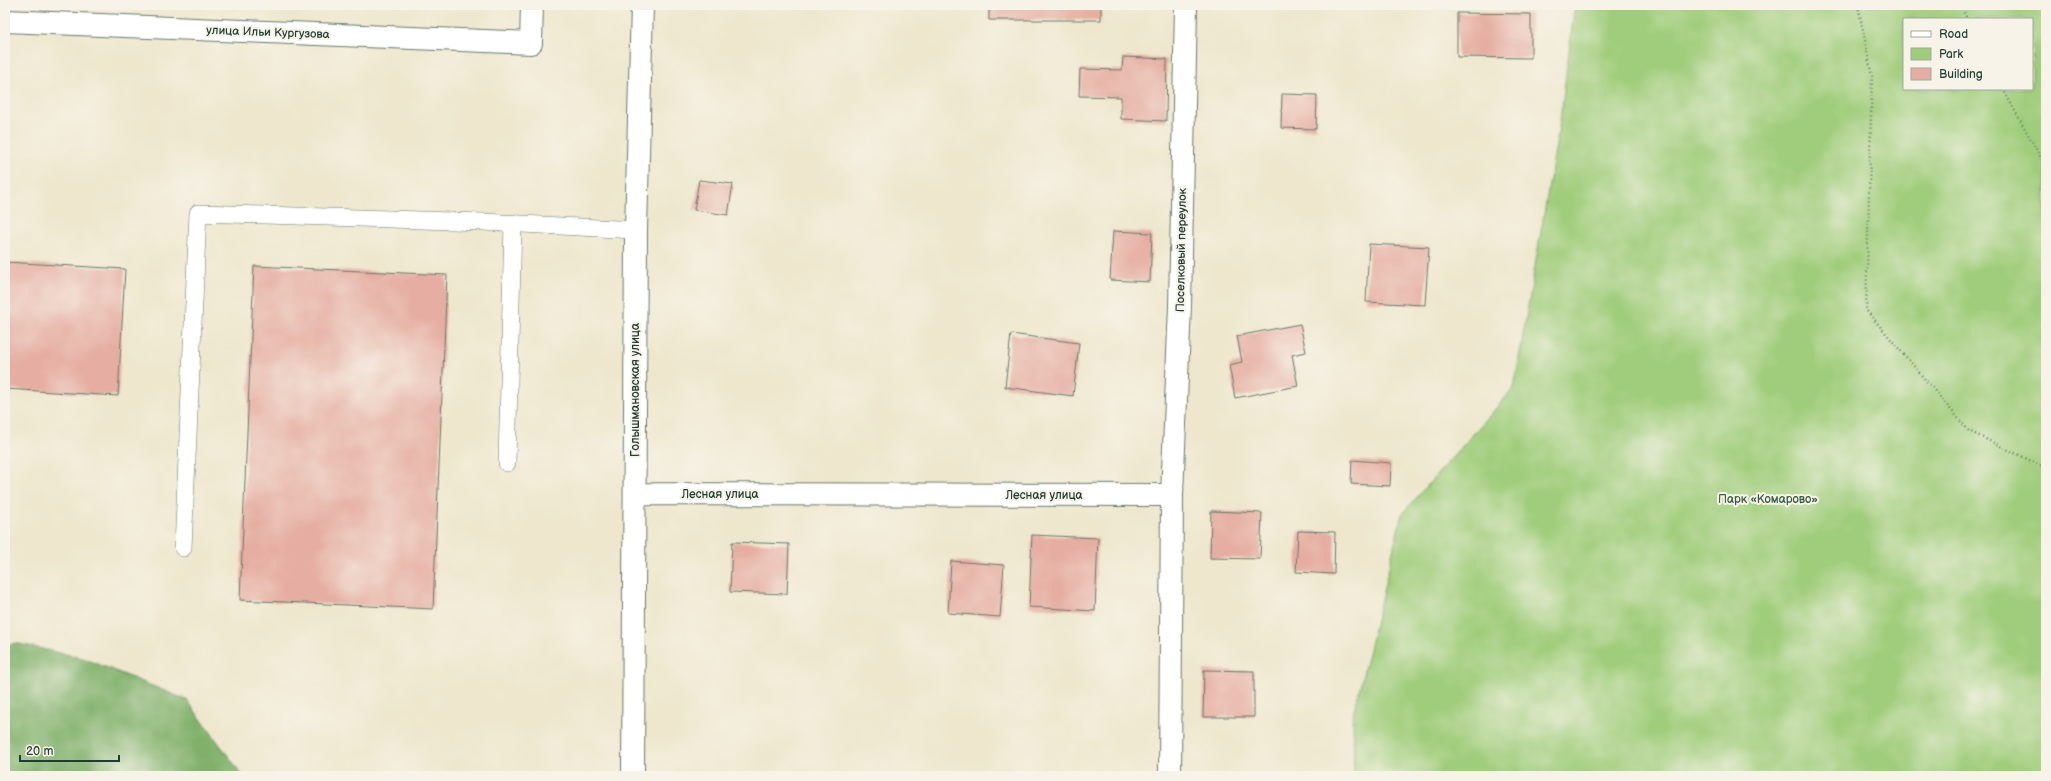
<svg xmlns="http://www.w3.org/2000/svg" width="2051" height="781" viewBox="0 0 2051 781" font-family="'Balsamiq Sans',sans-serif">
<rect width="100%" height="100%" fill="#f7f3e8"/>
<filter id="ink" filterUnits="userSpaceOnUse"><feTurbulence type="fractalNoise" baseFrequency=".025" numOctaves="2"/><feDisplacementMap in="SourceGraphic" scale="8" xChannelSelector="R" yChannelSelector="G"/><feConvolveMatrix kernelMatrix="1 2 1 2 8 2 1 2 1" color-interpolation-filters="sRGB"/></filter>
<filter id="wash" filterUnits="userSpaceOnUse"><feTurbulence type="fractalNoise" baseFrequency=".012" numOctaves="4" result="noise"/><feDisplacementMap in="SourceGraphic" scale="16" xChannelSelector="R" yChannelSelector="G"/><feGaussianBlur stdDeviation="0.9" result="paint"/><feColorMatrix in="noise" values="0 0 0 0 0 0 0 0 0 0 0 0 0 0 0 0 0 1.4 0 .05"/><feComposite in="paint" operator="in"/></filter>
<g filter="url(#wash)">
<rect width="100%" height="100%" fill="#eee7cd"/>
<path fill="#a0cd7b" stroke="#608558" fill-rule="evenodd" d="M1575 5H2046V776H1354L1353 715 1402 514 1514 388 1560 121ZM1904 19H2032V89H1904Z"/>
<path fill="#80b06b" stroke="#507650" d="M15 643 83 658 187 700 243 776H5V646Z"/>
<g id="blocks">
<path fill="#e6aea2" d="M989 5H1101V20H989Z
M1457 13 1531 14V58L1457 57Z
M1123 57 1167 59 1166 121 1121 119V97L1079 96 1080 69 1122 70Z
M1282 94 1317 95 1316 129 1281 128Z
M699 180 733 184 728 215 694 210Z
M1113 231 1152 233 1150 282 1110 280Z
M1369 244 1429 247 1425 305 1366 302Z
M5 262 125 269 118 396 5 389Z
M254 266 447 275 433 609 240 600Z
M1300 324 1306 352 1292 355 1298 386 1235 398 1229 365 1242 362 1237 336Z
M1011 334 1079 343 1073 396 1005 387Z
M1352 460 1391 463 1390 486 1351 484Z
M1211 511 1262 513 1260 559 1210 558Z
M1298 531 1335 532 1334 574 1296 572Z
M1032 535 1098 538 1095 611 1029 607Z
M732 542 789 544 787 594 730 592Z
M951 561 1004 565 1000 617 948 613Z
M1204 670 1254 671V717H1203Z"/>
</g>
</g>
<g filter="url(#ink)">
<use href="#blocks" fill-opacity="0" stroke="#67786a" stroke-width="1"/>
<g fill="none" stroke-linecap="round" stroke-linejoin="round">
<defs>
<path id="lane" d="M507 463 513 223
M183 548 198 213 483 222 636 230"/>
<path id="street" d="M5 21 531 43 532 5
M635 494 1172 495 1170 776
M1172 495 1180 306 1186 5
M633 776 636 230 642 5"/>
</defs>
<use href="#lane" stroke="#67786a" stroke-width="18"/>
<use href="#street" stroke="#67786a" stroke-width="24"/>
<path stroke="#67786a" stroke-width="2.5" stroke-dasharray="1 3" stroke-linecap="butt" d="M1858 5 1872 76 1866 310 1969 431 2046 468
M1961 5 1967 19
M2003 89 2046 167"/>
<use href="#lane" stroke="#fff" stroke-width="17"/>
<use href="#street" stroke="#fff" stroke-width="22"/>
</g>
</g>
<g text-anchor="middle" stroke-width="4" stroke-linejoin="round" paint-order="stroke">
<g font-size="12" fill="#1f3d34" stroke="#f7f3e8">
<text transform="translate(268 32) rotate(2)" y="4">улица Ильи Кургузова</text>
<text transform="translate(1181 250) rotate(-89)" y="4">Поселковый переулок</text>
<text transform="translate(635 390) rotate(-90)" y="4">Голышмановская улица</text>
<text x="720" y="498">Лесная улица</text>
<text x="1044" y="499">Лесная улица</text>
</g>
<g font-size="12" fill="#395a42" stroke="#f7f3e8">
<text x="1768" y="503">Парк «Комарово»</text>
</g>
</g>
<rect width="2051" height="781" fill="none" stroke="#f7f3e8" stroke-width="20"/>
<rect x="1903" y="18" width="130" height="72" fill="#f7f3e8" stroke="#a1aaa0"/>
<rect x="1911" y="31" width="20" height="6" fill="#ffffff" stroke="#a1aaa0"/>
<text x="1939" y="38" font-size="12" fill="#1f3d34">Road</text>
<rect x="1911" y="48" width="20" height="12" fill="#a0cd7b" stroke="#a1aaa0"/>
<text x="1939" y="58" font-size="12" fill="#1f3d34">Park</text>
<rect x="1911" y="68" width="20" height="12" fill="#e6aea2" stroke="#a1aaa0"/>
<text x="1939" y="78" font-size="12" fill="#1f3d34">Building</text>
<path d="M20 755v6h99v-6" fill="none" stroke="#1f3d34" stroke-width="2"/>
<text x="26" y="755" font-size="12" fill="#1f3d34" stroke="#f7f3e8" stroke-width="3" paint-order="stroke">20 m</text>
</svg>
